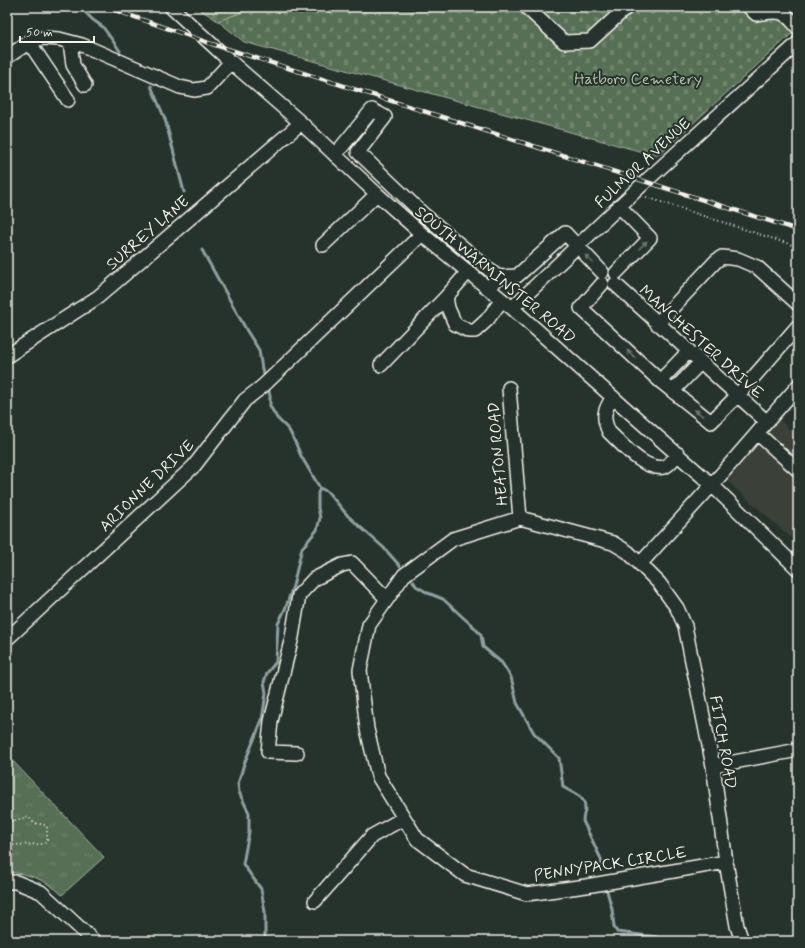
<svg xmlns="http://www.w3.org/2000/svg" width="805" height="948" viewBox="0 0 805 948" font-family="Mynerve,sans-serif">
<defs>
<pattern id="forest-firs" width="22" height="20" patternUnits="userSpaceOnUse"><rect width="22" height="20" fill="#576f54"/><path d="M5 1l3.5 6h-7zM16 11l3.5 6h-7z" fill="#70846d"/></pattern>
<pattern id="cemetery-stones" width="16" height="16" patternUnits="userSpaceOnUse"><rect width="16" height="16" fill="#576f54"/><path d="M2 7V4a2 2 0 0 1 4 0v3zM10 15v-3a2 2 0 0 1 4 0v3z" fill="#70846d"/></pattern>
<pattern id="park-tufts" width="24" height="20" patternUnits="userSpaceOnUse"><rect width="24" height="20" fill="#576f54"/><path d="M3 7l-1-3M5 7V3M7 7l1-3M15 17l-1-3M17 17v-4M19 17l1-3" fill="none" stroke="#70846d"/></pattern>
</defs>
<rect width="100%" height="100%" fill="#26332d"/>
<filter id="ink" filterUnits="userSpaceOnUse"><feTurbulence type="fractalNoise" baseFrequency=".025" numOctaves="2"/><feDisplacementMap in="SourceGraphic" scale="8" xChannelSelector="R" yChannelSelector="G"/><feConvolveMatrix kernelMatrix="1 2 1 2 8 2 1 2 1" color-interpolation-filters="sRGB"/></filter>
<g filter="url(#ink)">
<path fill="#3a4038" d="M779 419 798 437V544L727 481Z"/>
<path fill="url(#forest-firs)" stroke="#a6b09e" d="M196 7H257L218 21Z"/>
<path fill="url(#cemetery-stones)" stroke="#a6b09e" d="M257 7H798V28L657 156 244 42 218 21Z"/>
<path fill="url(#park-tufts)" stroke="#a6b09e" d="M8 756 104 857 62 895C47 880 28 873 7 872V757Z"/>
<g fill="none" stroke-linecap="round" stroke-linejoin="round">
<path stroke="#8fa0a1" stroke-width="3" d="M80 7 93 20 103 27 120 51
M198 7 200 8 205 7
M151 86 165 119 184 192
M202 250 247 331 259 350 262 369 266 380
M268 387 270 396V406L277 418 289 430 296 444 301 456 320 488 328 492 348 516 384 548 400 566
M413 581 416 586 428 593 443 599 466 620 474 627 481 635 483 647 502 663 511 677 517 703 534 733 559 758 563 787C572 793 585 795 585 808 585 813 583 816 583 821L601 859 602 870
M607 891 612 909 614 927 617 932 657 937 663 941
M265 941V912L261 889 243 864 249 832V813L239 792 238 784 244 764 262 720 266 693 264 682 267 673 276 662 278 624 286 607 293 586 302 548 317 530 320 518 318 508V493L320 488"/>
<defs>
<path id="minor" d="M171 7 231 62 301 123 377 194 422 234 512 308 712 485 798 569
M526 7 564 42 590 41 627 7
M749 7 756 14C778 11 783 8 798 28
M29 42 68 100
M70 42 73 65 85 85
M7 57 31 41 43 38 59 39 82 45 180 87 194 90 207 88 231 62
M335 155 372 110 385 117 358 152 422 213 498 277 489 289
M323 245 377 194
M468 272 446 297 448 308 455 324 469 331H475L487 320 502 300
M616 273 650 238 619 206
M498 277 517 276 565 233 602 272
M602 284 581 308 660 381 711 422 737 396 798 326
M615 284 767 422
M512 308 646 181 798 43
M657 324 716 261 722 257 738 259 757 267 798 304
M7 356 98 297 301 123
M381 365 446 297
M660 381 689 351
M509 388 520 518
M673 391 701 362
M613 397C604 410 602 417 609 432 622 444 644 471 664 467 669 466 674 458 678 454
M757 433 798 470
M640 564 712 485 798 386
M7 639 194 466 245 400 263 386 422 234
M297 753 268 752 271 721 292 637 299 595 314 579 342 565 352 563 387 599
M713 766 798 750
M726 862 586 886 527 894 465 875 417 839 378 776 367 729 360 670 369 625 404 575 453 539 520 518 613 543 628 552 659 583 677 608 685 626 713 766 726 862 737 926 742 941
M7 882H16L41 892 94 941
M315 901 372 836 404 818"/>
</defs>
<use href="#minor" stroke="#f4f1e8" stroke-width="16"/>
<path stroke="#f4f1e8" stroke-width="2" stroke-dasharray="1 3" stroke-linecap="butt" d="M646 197 798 247
M7 822 28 817 34 823 45 825 47 828V841L44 844 11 845 10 843 7 822"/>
<use href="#minor" stroke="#26332d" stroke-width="13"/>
<defs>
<path id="rail" d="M106 7 212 44 798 230"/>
</defs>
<use href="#rail" stroke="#f4f1e8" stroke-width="4.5"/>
<use href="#rail" stroke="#26332d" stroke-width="3" stroke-dasharray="9" stroke-linecap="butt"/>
</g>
<defs><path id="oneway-solid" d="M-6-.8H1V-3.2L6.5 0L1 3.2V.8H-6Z"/></defs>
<g fill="#6e766e">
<use href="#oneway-solid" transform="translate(643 245) rotate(-45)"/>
<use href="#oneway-solid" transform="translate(589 259) rotate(-135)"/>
<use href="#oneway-solid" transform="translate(631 354) rotate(-137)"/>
<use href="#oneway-solid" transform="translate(699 413) rotate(-141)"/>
</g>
</g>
<g text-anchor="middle" stroke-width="4" stroke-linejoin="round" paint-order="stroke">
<g font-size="16" fill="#b5bdad" stroke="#26332d">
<text x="638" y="84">Hatboro Cemetery</text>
</g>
<g font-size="16" fill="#f4f1e8" stroke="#26332d">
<text transform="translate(642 162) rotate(-43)" y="6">FULMOR AVENUE</text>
<text transform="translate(147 232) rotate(-41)" y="6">SURREY LANE</text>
<text transform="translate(496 274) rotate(40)" y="6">SOUTH WARMINSTER ROAD</text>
<text transform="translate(702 341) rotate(42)" y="6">MANCHESTER DRIVE</text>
<text transform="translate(497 454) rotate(-95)" y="6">HEATON ROAD</text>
<text transform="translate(146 485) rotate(-44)" y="6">ARIONNE DRIVE</text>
<text transform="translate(724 742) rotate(80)" y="6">FITCH ROAD</text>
<text transform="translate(610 863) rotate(-9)" y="6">PENNYPACK CIRCLE</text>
</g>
</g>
<rect width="805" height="948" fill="none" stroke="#26332d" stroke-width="24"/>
<rect x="12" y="12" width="781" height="924" fill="none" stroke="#f4f1e8" stroke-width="1.5" filter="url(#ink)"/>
<path d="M20 36v6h74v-6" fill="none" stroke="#f4f1e8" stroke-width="2"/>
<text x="26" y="36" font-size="12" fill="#f4f1e8" stroke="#26332d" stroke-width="3" paint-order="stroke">50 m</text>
</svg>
